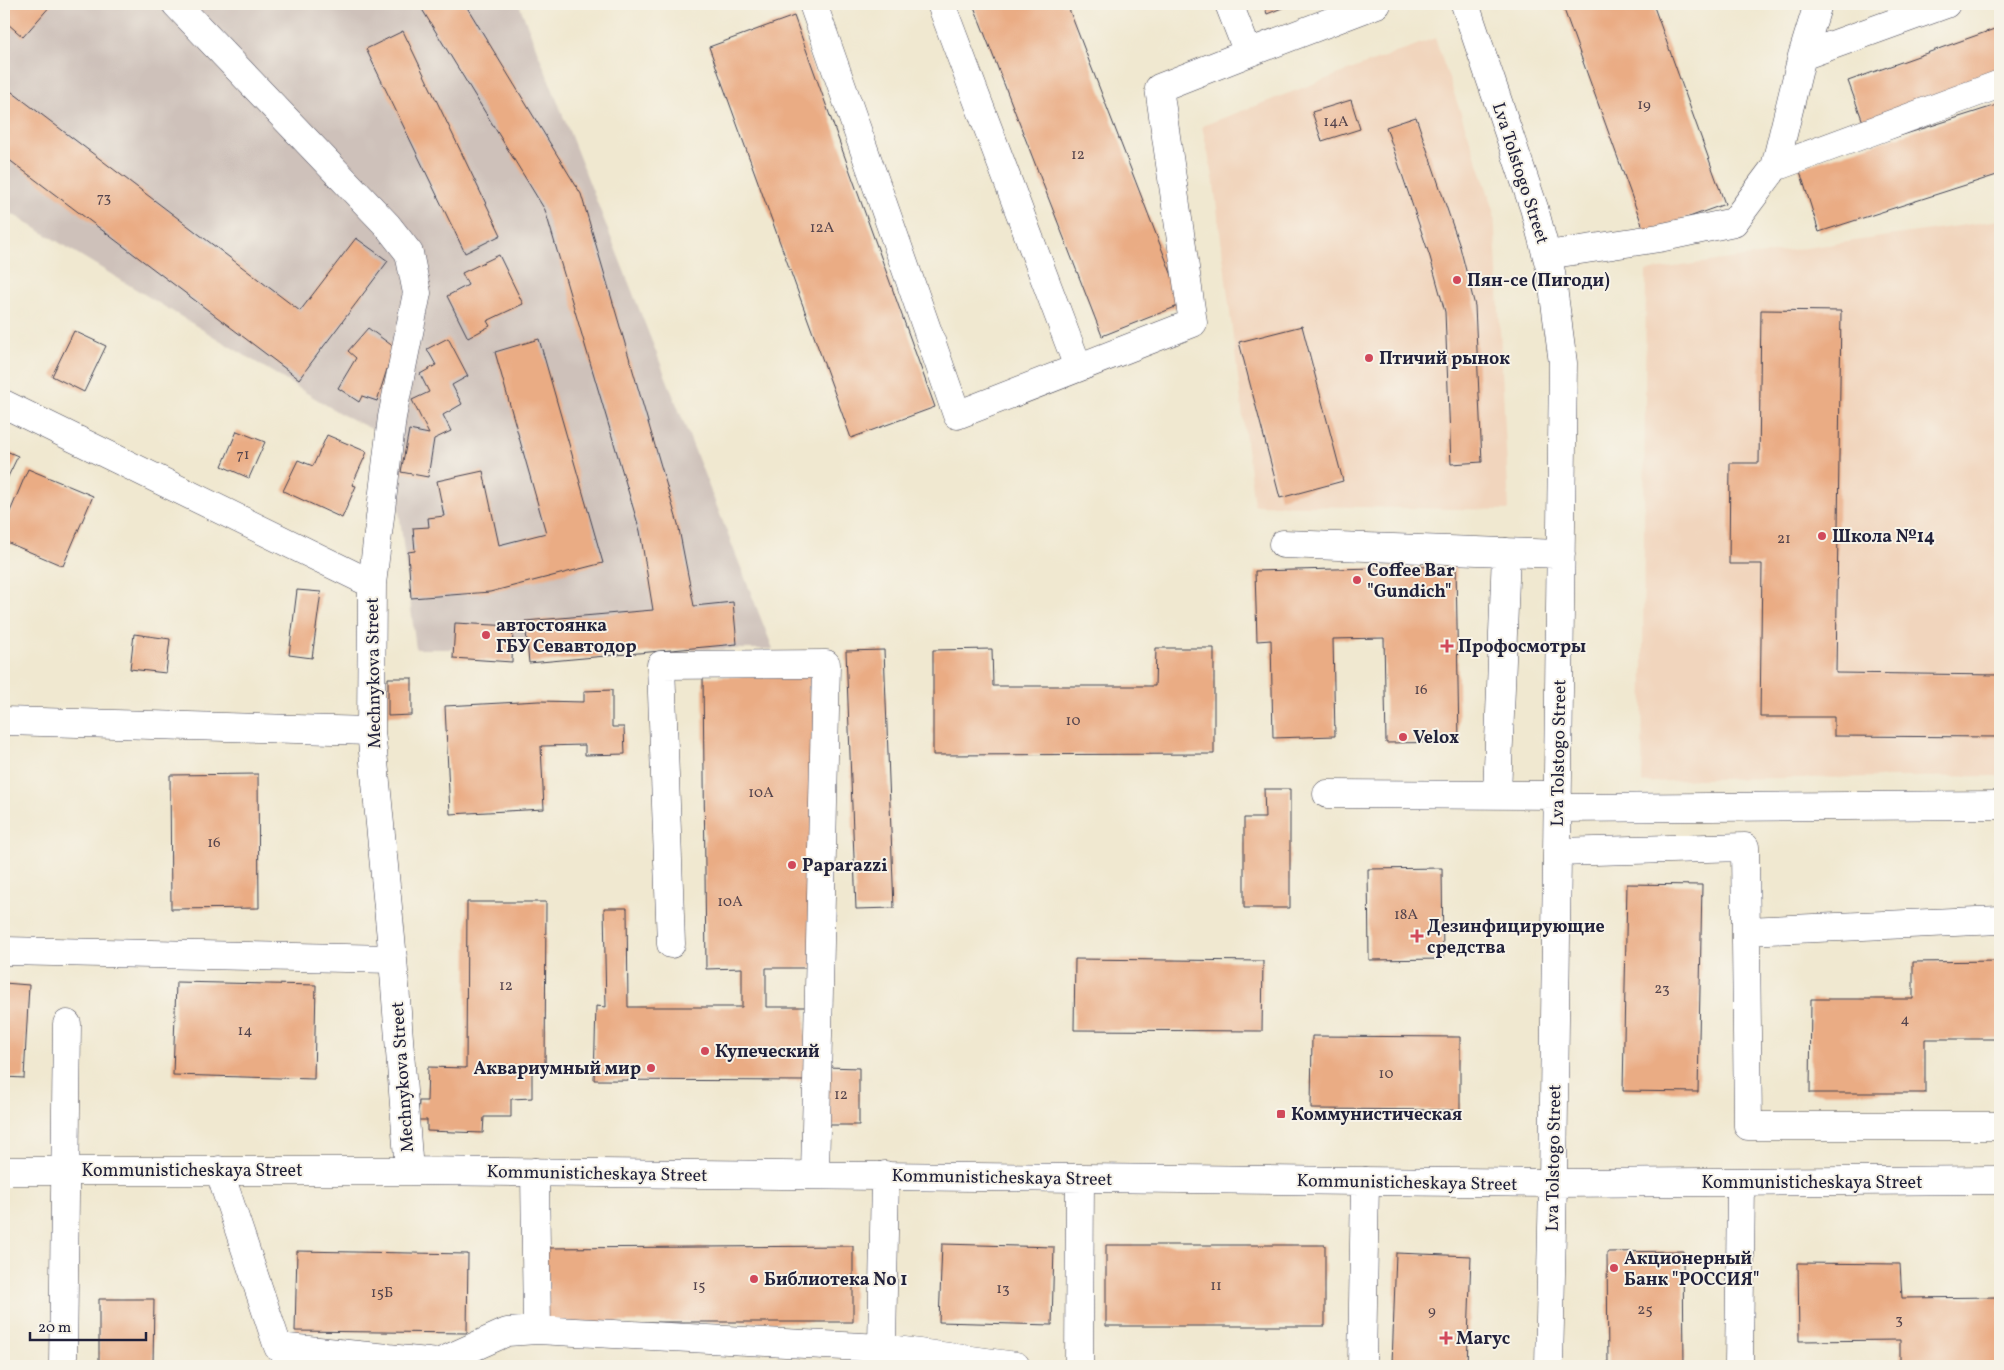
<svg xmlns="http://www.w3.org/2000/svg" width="2004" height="1370" viewBox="0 0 2004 1370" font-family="Vollkorn,serif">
<rect width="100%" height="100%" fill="#f7f3e8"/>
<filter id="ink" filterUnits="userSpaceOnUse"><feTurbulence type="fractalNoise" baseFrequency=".02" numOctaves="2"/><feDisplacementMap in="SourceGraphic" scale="10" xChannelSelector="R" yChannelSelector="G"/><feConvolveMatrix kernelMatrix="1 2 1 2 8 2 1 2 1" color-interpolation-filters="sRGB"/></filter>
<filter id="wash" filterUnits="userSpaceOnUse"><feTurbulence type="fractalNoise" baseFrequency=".0096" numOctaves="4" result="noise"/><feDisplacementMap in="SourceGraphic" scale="20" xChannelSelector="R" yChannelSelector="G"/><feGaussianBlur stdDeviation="1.12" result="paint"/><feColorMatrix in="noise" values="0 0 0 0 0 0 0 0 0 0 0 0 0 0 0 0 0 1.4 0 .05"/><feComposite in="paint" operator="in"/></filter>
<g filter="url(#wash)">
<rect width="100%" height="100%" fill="#f0e8d0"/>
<path fill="#f1d5bd" d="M1435 38 1494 210 1509 510 1254 505 1213 176 1202 126Z
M2000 220V776L1697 779 1642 783 1646 271Z"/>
<path fill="#cec1ba" d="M4 4H519L773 649H416L390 438 341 414 4 209Z"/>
<g id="blocks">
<path fill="#eaac84" d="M4 4H52L23 37 8 24 4 29Z
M423 4H465L581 194 678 524 694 606 733 602 737 644 529 663 525 621 653 610 640 531 545 210 420 6Z
M973 4H1067L1183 304 1102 336Z
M1264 4H1292L1267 14Z
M1562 4H1653L1725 204 1645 233Z
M794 16 935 407 851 438 709 47Z
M2000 27V73L1863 122 1848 81Z
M403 31 501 235 465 253 366 49Z
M4 86 300 311 356 238 388 261 299 379 4 156Z
M1351 100 1360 129 1322 141 1312 112Z
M2000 104V174L1819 232 1799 168Z
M1416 117 1460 247 1475 306 1482 462 1451 464 1445 312 1430 257 1386 127Z
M499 255 523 304 487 321 490 326 468 338 447 296 468 285 462 273Z
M1761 310 1841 311 1836 673 2000 675V737L1834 736V717H1760L1762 564H1729L1730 463H1759Z
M1302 326 1343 481 1280 498 1239 342Z
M368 328 394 347 377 401 362 396 359 402 338 388 356 358 348 351Z
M74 331 106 346 84 392 52 376Z
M448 338 468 376 452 385 462 404 443 415 451 431 434 439 428 477 401 472 409 430 429 434 412 400 429 392 420 374 436 365 427 349Z
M539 339 603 563 490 592 411 598 408 552 415 551 413 528 429 527 428 518 444 516 437 481 483 471 499 545 546 533 495 352Z
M237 431 265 442 249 478 222 466Z
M327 435 367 452 352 485 356 486 342 518 283 491 298 460 313 466Z
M4 450 18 456 4 485Z
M28 469 93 496 63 566 4 541V526Z
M1456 566 1459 742 1386 743 1384 638 1333 639 1335 736 1273 738 1271 640 1257 641 1255 571Z
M297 590 321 592 312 658 289 655Z
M455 623 513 626 512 662 453 658Z
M134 634 170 639 166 673 130 669Z
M1156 648H1214V754L933 755V650L992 649 993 686H1155Z
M884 650 894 908 856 909 846 651Z
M816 675 819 968H766V1007H805V1081L594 1080 596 1006 606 1007 604 908H627L628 1007H742V968L706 969 703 677Z
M388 678H412V715L388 716Z
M612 690V727H624L625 754 585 755V745L541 746 544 809 450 814 445 706 539 701 584 702V691Z
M258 774 259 908 171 909 170 775Z
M1264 789H1290V908H1244V818H1265Z
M1442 868 1443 959 1369 960 1368 869Z
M1627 884 1702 885 1698 1092 1623 1091Z
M467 902H546L545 1072H532V1098L511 1099V1117H484L483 1133 427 1131V1120H418L419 1101H427L428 1067 466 1068Z
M1075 959 1263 961 1262 1031 1074 1030Z
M2000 961V1039H1925V1093H1810L1811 999H1913V962Z
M176 982 316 985 314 1079 173 1075Z
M4 983 29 985 24 1078 4 1077Z
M1312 1036 1460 1037V1110L1311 1109Z
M827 1067 859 1068V1125H826Z
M942 1244 1054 1247 1052 1325 939 1322Z
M1106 1245H1325V1326H1106Z
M853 1246V1322H545V1248Z
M297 1251 468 1254 467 1333 295 1331Z
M1683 1251 1684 1366H1608L1607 1252Z
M1396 1253 1471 1256 1467 1366 1392 1364Z
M1798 1263 1900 1264 1902 1298 2000 1297V1366H1900V1340L1799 1341Z
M99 1299H154L153 1366H99Z"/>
</g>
</g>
<g filter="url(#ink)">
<use href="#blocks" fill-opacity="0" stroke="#414051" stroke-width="1"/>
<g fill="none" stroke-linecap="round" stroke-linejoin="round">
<defs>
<path id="minor" d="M176 4 387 225 409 253 417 293 392 417 372 584 371 731 393 959 409 1171
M813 4 957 415 1193 323 1159 88 1248 53
M941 4 1078 367
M1229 4 1248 53 1377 4
M1465 4 1534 208 1551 272 1563 363 1553 1183 1549 1366
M1802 56 1946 4
M1775 167 2000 84
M1547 255 1659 238 1734 222 1775 167 1802 56 1818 4
M4 404 372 584
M1283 544 1561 554
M4 721 371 731
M1327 794 1558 795
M1497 795 1506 552
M1557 808 2000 805
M1557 852 1745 847 1748 1126H2000
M1746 931 2000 920
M671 944 661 665 826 664 815 1175
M4 951 393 959
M219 1170 278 1347 438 1363 507 1332 537 1330 882 1348 1016 1366
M4 1171H409L1553 1183 2000 1180
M535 1172 537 1330
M882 1348 885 1175
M63 1366 67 1024
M1079 1366 1080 1178
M1362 1366 1365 1181
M1739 1366 1741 1182"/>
</defs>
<use href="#minor" stroke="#414051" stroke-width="29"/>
<use href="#minor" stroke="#fff" stroke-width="28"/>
</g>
</g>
<g fill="#d1495b" stroke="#f7f3e8" stroke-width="2">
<circle cx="1457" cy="280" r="5"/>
<circle cx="1369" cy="358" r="5"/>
<circle cx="1822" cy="536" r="5"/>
<circle cx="1357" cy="580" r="5"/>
<circle cx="486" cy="635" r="5"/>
<path d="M1444.5 638.5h5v5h5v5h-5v5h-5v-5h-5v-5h5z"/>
<circle cx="1403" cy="737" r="5"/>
<circle cx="792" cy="865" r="5"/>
<path d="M1414.5 928.5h5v5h5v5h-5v5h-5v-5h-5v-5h5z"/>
<circle cx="705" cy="1051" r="5"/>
<circle cx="651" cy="1068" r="5"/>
<rect x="1276" y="1109" width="10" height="10" rx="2.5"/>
<circle cx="1614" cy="1268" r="5"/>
<circle cx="754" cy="1279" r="5"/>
<path d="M1443.5 1330.5h5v5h5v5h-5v5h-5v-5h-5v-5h5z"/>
</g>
<g text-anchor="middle" stroke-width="4" stroke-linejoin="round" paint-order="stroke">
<g font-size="15" fill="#54444d">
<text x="1644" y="109">19</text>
<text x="1336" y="126">14А</text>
<text x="1078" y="159">12</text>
<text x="104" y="202">73</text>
<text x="822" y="232">12А</text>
<text x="243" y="459">71</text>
<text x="1784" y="543">21</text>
<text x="1421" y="694">16</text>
<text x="1073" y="725">10</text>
<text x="761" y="797">10А</text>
<text x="214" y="847">16</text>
<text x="730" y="906">10А</text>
<text x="1406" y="919">18А</text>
<text x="506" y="990">12</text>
<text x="1662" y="993">23</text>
<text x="1905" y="1024">4</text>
<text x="245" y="1035">14</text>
<text x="1386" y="1078">10</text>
<text x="841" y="1099">12</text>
<text x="699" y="1290">15</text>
<text x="1216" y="1290">11</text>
<text x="1003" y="1293">13</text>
<text x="382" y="1297">15Б</text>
<text x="1645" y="1314">25</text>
<text x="1432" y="1315">9</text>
<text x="1899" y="1324">3</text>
</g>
<g font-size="18" fill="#22223b" stroke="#f7f3e8">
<text transform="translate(1521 173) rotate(72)" y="6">Lva Tolstogo Street</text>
<text transform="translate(373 673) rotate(-91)" y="6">Mechnykova Street</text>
<text transform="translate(1558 753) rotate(-89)" y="6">Lva Tolstogo Street</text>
<text transform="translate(402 1077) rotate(-94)" y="6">Mechnykova Street</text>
<text transform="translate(1553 1158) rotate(-89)" y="6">Lva Tolstogo Street</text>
<text x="192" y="1176">Kommunisticheskaya Street</text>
<text transform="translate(597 1173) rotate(1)" y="6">Kommunisticheskaya Street</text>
<text transform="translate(1002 1177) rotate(1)" y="6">Kommunisticheskaya Street</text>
<text transform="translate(1407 1182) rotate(1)" y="6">Kommunisticheskaya Street</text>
<text x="1812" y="1188">Kommunisticheskaya Street</text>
</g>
<g font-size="18" font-weight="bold" fill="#22223b" stroke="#f7f3e8" text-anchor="start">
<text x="1467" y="286">Пян-се (Пигоди)</text>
<text x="1379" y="364">Птичий рынок</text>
<text x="1832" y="542">Школа №14</text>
<text x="1367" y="576">Coffee Bar<tspan x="1367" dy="21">"Gundich"</tspan></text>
<text x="496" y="631">автостоянка<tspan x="496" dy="21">ГБУ Севавтодор</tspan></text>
<text x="1458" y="652">Профосмотры</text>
<text x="1413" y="743">Velox</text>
<text x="802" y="871">Paparazzi</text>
<text x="1427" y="932">Дезинфицирующие<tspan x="1427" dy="21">средства</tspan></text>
<text x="715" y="1057">Купеческий</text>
<text x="641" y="1074" text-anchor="end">Аквариумный мир</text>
<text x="1291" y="1120">Коммунистическая</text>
<text x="1624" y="1264">Акционерный<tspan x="1624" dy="21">Банк "РОССИЯ"</tspan></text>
<text x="764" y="1285">Библиотека No 1</text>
<text x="1456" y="1344">Магус</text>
</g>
</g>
<rect width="2004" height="1370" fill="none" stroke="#f7f3e8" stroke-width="20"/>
<path d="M30 1332v8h116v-8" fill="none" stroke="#22223b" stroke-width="2.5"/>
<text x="38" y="1332" font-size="15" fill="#22223b" stroke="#f7f3e8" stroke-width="4" paint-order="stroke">20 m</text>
</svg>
